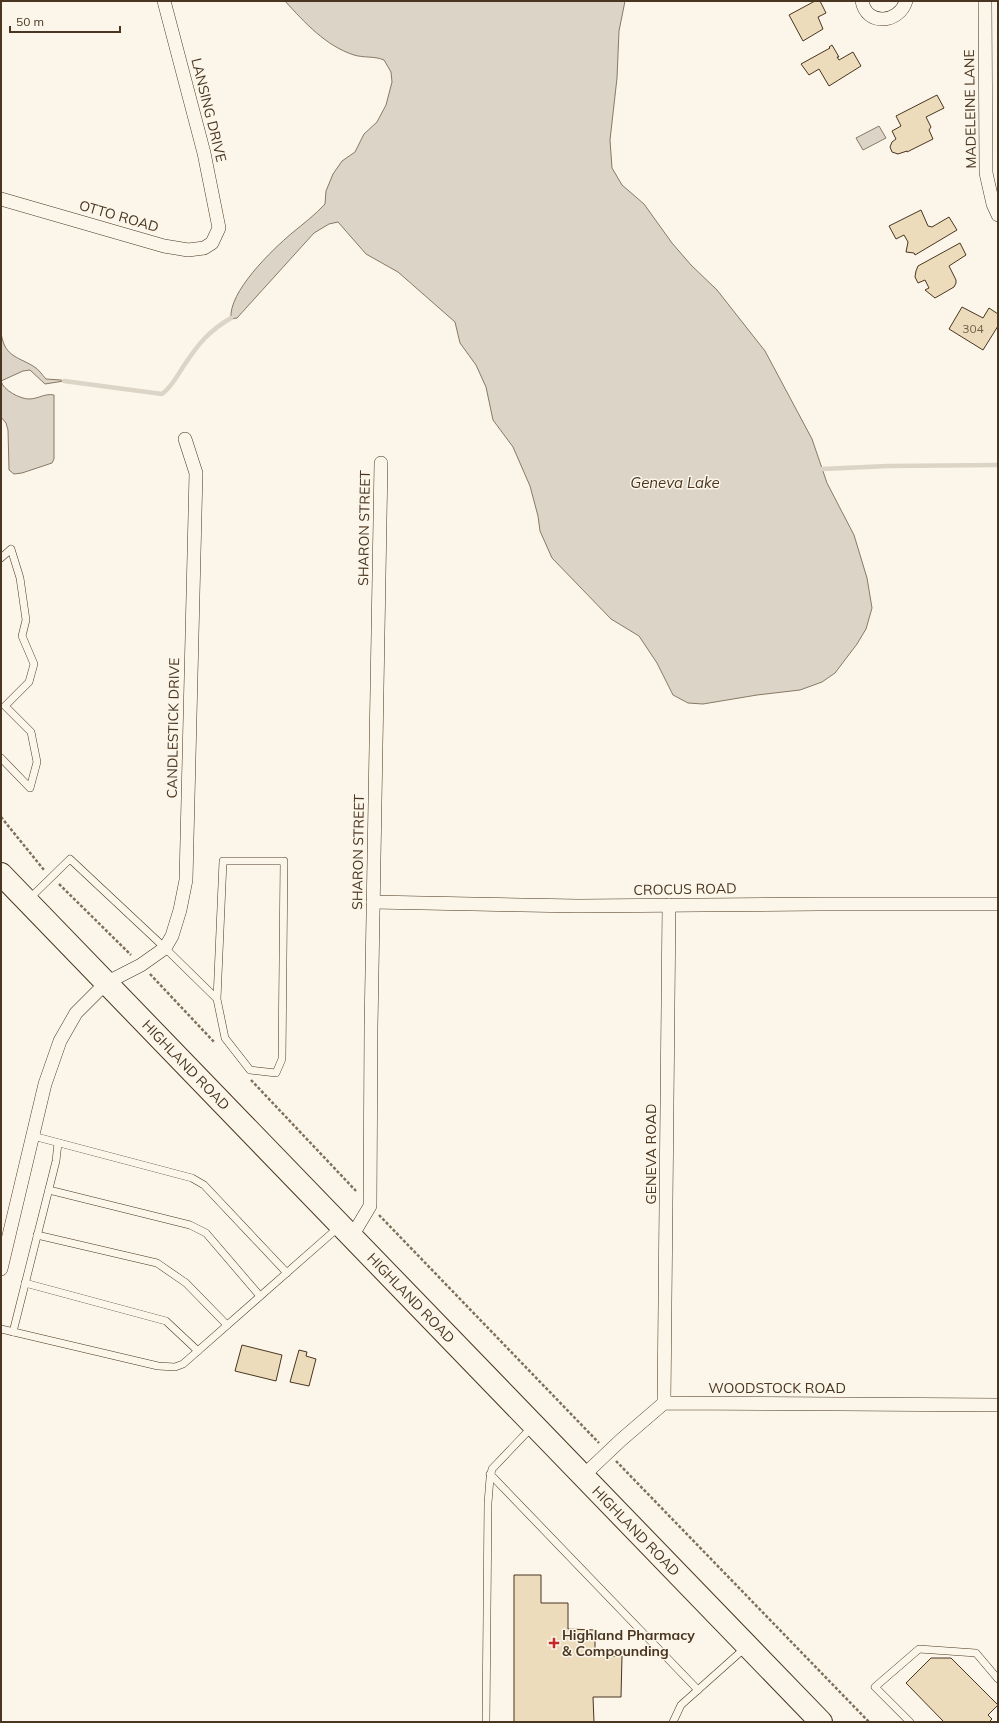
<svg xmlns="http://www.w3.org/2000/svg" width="999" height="1723" viewBox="0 0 999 1723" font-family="Mulish,sans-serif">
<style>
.water{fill:#dcd4c6;stroke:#887966}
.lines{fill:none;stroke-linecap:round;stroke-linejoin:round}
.stream{stroke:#dcd4c6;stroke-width:4.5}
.building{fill:#ecdcbc;stroke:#4a3520}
.lane-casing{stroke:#4a3520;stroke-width:8}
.street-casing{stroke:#4a3520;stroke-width:14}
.highway-casing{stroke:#4a3520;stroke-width:24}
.path{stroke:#7f6f5c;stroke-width:2.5;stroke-dasharray:3 2;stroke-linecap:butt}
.lane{stroke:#fbf6e9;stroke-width:7}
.street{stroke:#fbf6e9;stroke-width:13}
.highway{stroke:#fbf6e9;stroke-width:22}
.poi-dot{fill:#c62828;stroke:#fbf6e9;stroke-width:1.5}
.labels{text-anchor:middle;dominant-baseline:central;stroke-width:3;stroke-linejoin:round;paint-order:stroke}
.number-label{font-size:12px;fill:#725f47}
.street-label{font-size:14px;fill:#4a3520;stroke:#fbf6e9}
.poi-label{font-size:14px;font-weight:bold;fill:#4a3520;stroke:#fbf6e9;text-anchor:start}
.water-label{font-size:15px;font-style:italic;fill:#4a3520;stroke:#fbf6e9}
</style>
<rect width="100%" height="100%" fill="#fbf6e9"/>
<g class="water">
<path d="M285 1H625L619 31 617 78 610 140 612 168 622 185 644 204 672 243 691 265 717 290 765 351 812 439 827 483 854 535 867 578 872 608 866 629 857 644 835 673 822 682 800 690 757 695 703 704 688 703 673 695 657 663 639 636 611 619 552 558 540 531 538 516 530 486 513 447 493 420 486 387 476 365 460 343 455 322 398 272 366 254 338 222 329 224 314 233 237 318 231 319C228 292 272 250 292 233 303 224 315 215 325 204L326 191 333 174 342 161 355 152 364 134 377 122 386 105 392 82 391 72 384 60C375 56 364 58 354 55 326 46 305 23 285 1Z"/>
<polygon points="879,126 886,138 863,150 856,138"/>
<path d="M1 332C4 356 16 356 33 366 39 369 42 375 46 379L61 380 64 381 45 384 30 370 23 371 1 381Z"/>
<path d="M1 381C3 390 20 399 29 399 38 399 45 393 54 395V459L52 463 22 473 14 474 9 470 8 430 6 423 1 417Z"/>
</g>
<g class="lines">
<g class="stream">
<path d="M64 381 162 394C172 387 178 374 185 364 199 343 209 331 231 318"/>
<polyline points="822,469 888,466 998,465"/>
</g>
</g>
<g class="building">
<polygon points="815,1 820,1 826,13 818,17 823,29 803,41 789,15"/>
<polygon points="832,45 839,57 837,57 839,60 853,52 861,66 829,86 819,69 809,75 801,64 830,48 829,47"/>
<polygon points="937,95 944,108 926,117 931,127 929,130 933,139 907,152 907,151 898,154 892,152 890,147 892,142 896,139 892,131 901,126 896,116"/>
<polygon points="921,210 928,226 932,227 949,217 957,230 915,255 914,253 906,252 908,242 904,235 896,239 889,226"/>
<polygon points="960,243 966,255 949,266 956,280 956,283 954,287 935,298 925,290 929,288 925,280 918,283 915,277 916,271 918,266"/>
<polygon points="962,307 983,318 989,308 998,314 998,326 983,350 949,329"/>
<polygon points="242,1345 282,1355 276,1381 235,1371"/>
<polygon points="299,1350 307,1352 306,1356 316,1359 309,1386 290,1382"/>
<polygon points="514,1575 541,1575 541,1603 568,1603 568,1629 595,1630 595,1656 622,1656 621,1697 593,1697 594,1722 514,1722"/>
<polygon points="931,1658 951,1658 998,1705 988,1715 992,1719 989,1722 944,1722 906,1683"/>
</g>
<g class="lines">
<g class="lane-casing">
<g id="lane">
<polyline points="1,558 11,549 20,578 26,620 22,636 34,664 29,682 5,706 31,732 37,762 30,788 1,758"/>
<polyline points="29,899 70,859 165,948 217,999 225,1038 250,1070 276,1073 282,1059 284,861 223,861 217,999"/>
<polyline points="33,1136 192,1178 204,1185 287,1273"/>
<polyline points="49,1190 190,1225 206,1233 260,1296"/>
<polyline points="37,1235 157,1263 186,1283 227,1325"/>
<polyline points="25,1283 166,1321 198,1351"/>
<polyline points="1,1329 158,1366 175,1367 183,1364 340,1226"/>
<polyline points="13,1332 56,1161 58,1143"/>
<polyline points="490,1474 698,1690"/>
<polyline points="486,1722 488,1503 490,1478 492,1469 532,1427"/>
<polyline points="673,1722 681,1705 745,1648"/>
<polyline points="910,1722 875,1687 919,1649 976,1653 998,1679"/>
</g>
</g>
<g class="street-casing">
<g id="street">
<path d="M862 1C866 26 899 24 906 1"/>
<polyline points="985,1 986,173 993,204 998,215"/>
<polyline points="1,199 164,246 188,250 204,248 212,243 219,228 204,153 164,1"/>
<polyline points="373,902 578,906 819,904 998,904"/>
<polyline points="352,1236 370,1206 371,1028 381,463"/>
<polyline points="1,1269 45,1084 60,1041 76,1013 106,983 141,965 165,948 172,936 180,910 186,880 196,473 185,439"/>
<polyline points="664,1403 669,905"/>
<polyline points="583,1476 621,1440 664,1403 998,1405"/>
</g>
</g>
<g class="highway-casing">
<polyline id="highway" points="1,874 821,1722"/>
</g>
<g class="path">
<polyline points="1,817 44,870"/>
<polyline points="59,884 131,955"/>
<polyline points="150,974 215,1043"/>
<polyline points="251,1080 356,1191"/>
<polyline points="379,1215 599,1443"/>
<polyline points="616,1461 869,1722"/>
</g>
<use href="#lane" class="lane"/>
<use href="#street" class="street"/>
<use href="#highway" class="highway"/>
</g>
<path class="poi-dot" d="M552 1637h4v4h4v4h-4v4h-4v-4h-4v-4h4z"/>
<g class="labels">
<g class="number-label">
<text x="973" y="328">304</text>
</g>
<g class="street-label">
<text transform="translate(970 109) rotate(-91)">MADELEINE LANE</text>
<text transform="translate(209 110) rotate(76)">LANSING DRIVE</text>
<text transform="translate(119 216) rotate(16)">OTTO ROAD</text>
<text transform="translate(364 528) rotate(-89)">SHARON STREET</text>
<text transform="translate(173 728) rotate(-89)">CANDLESTICK DRIVE</text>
<text transform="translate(358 852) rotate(-89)">SHARON STREET</text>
<text transform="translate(685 889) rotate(-1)">CROCUS ROAD</text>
<text transform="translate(186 1065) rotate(46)">HIGHLAND ROAD</text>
<text transform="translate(651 1154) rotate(-90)">GENEVA ROAD</text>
<text transform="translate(411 1298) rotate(46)">HIGHLAND ROAD</text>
<text x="777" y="1388">WOODSTOCK ROAD</text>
<text transform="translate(636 1531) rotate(46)">HIGHLAND ROAD</text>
</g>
<g class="poi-label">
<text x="562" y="1635">Highland Pharmacy<tspan x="562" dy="16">&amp; Compounding</tspan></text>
</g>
<g class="water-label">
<text x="675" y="482">Geneva Lake</text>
</g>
</g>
<rect width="999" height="1723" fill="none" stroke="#4a3520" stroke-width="4"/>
<path d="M10 26v6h110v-6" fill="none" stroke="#4a3520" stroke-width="2"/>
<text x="16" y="26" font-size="12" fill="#4a3520" stroke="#fbf6e9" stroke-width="3" paint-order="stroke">50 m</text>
</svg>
